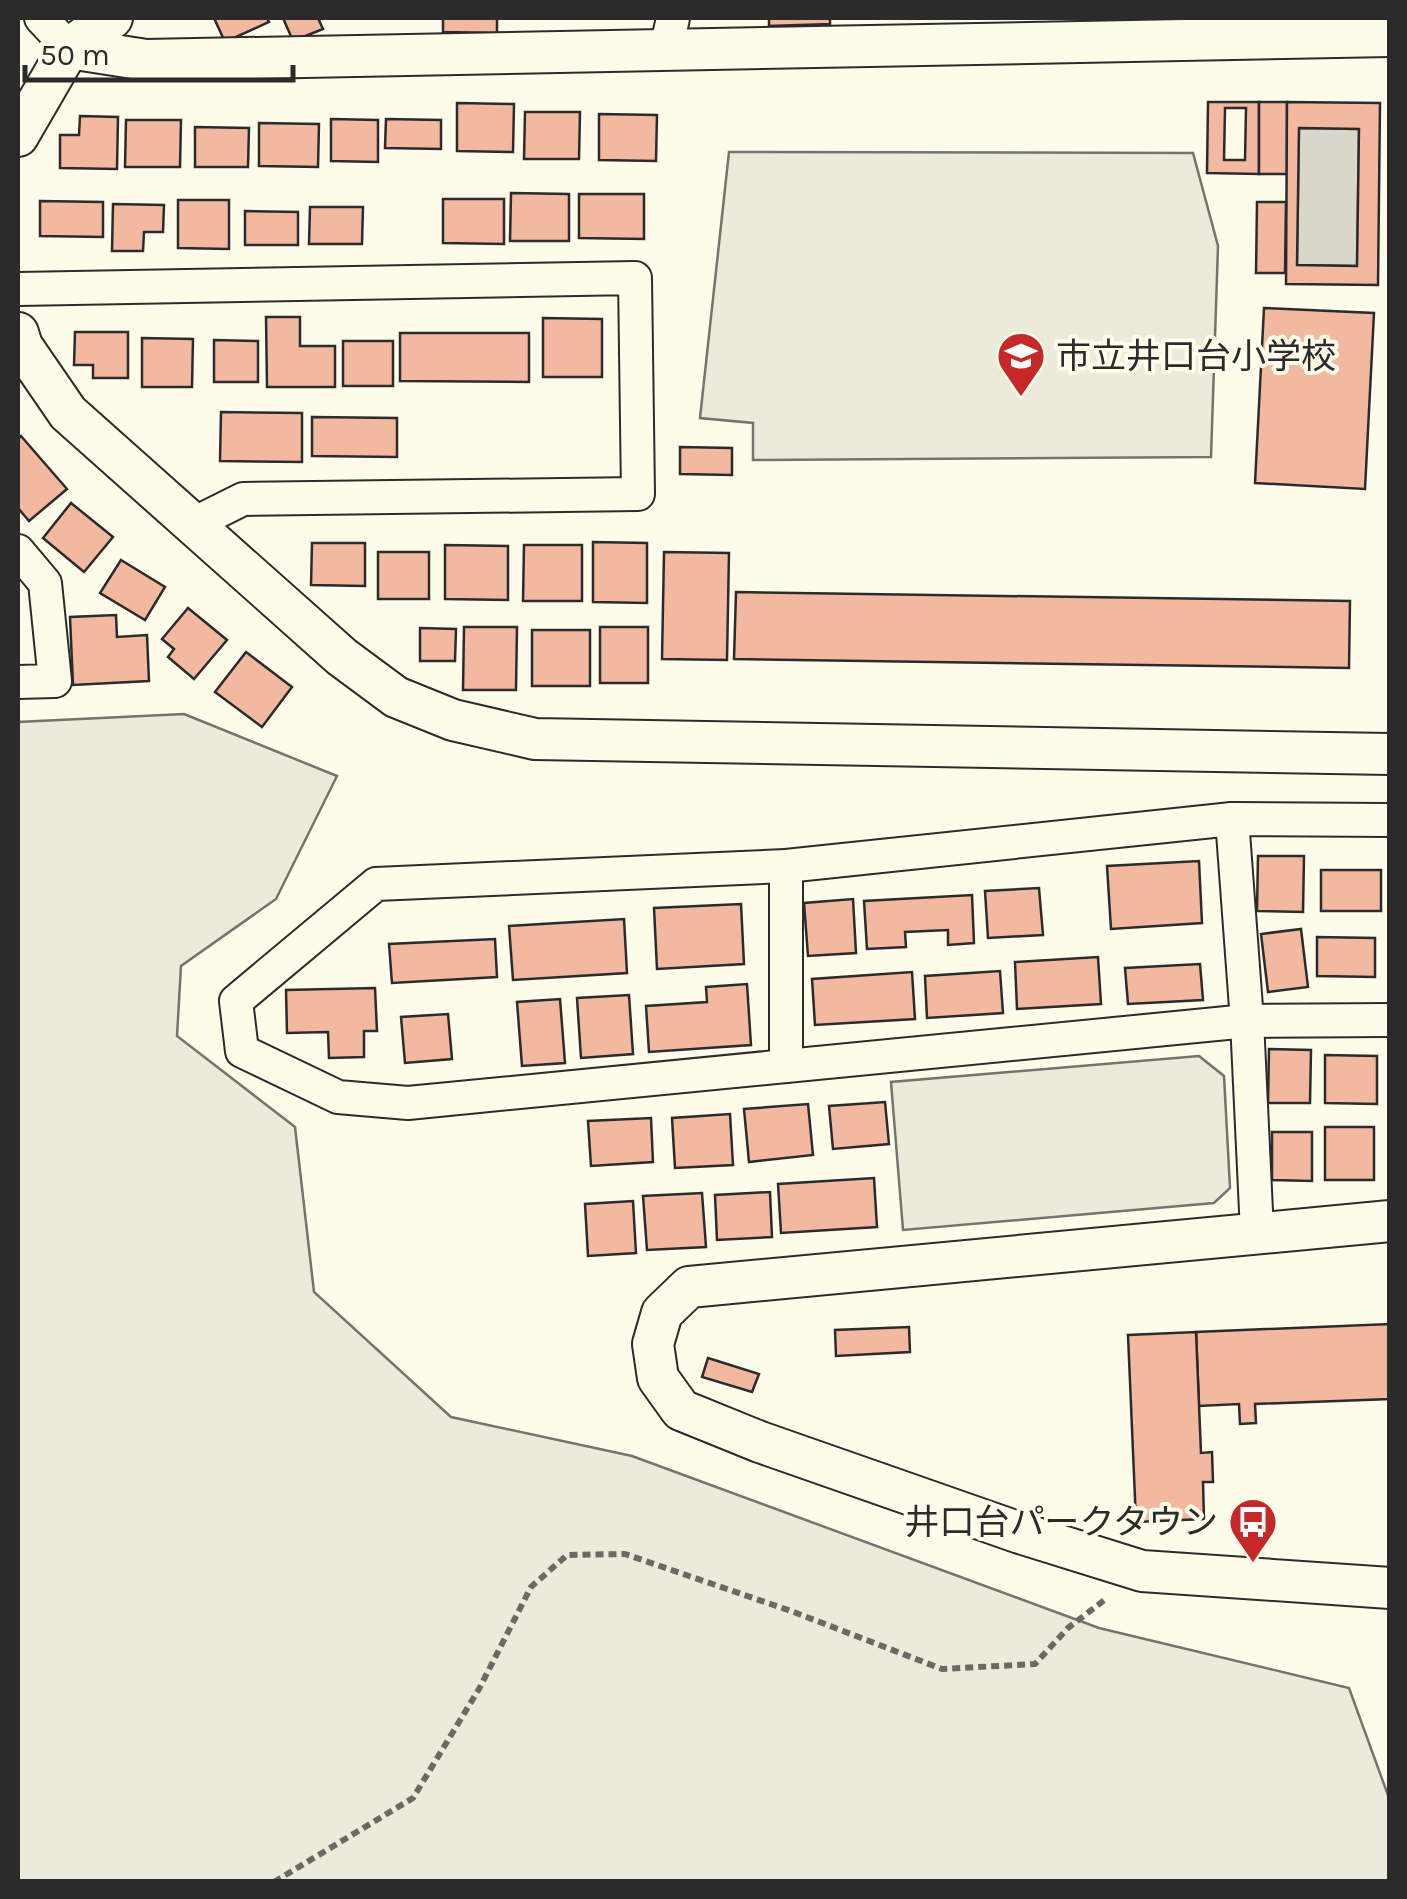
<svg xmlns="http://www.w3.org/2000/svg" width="1407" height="1899" viewBox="0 0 1407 1899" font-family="Karla,'Noto Sans JP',sans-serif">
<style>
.green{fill:#ecebdb;stroke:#74746e;stroke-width:2.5}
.water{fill:#d8d7c9;stroke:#74746e;stroke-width:2.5}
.building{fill:#f2b8a0;stroke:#2b2b2b;stroke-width:2.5;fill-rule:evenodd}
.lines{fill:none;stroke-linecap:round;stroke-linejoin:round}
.minor-casing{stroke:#2b2b2b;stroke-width:36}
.tertiary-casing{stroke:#2b2b2b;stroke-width:44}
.path{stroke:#6a6964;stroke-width:6;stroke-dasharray:8 5;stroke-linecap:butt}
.minor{stroke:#fdfbea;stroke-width:32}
.tertiary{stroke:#fdfbea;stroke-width:40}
.labels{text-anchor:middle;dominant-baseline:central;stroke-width:8;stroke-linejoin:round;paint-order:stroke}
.poi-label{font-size:35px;fill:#2b2b2b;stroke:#fdfbea;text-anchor:start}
</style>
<rect width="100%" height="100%" fill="#fdfbea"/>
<g class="green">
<polygon points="729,152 1193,153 1218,246 1211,457 753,460 753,423 700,418"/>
<polygon points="184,714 337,776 276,899 181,966 177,1036 295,1127 314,1292 451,1417 632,1456 1099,1628 1349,1688 1389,1798 1389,1881 18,1881 18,722"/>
<polygon points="1199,1056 1224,1076 1230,1188 1214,1203 903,1230 891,1082"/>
</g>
<polygon class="water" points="1299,128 1359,129 1357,266 1297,265"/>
<g class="building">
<polygon points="214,18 267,18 269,22 225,42"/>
<polygon points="283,18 318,18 323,29 293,41"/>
<polygon points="443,18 497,18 497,33 443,32"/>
<polygon points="769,18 830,18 830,24 769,26"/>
<path d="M1208 102H1259V174L1207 173ZM1225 108H1246L1245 160H1224Z"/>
<rect x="1259" y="102" width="28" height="72"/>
<path d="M1287 102 1380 103 1378 285 1286 284ZM1299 128 1359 129 1357 266 1297 265Z"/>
<polygon points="457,103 514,104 513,152 457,151"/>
<polygon points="525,112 580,112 579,159 524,159"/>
<polygon points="599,114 657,115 656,161 599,160"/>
<polygon points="80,116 118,117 117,169 60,168 60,135 79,135"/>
<polygon points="331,119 378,120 378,162 331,161"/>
<polygon points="386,119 441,120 441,149 385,148"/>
<polygon points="126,120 181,120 180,167 125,167"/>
<polygon points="259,123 319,124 318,167 259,166"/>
<polygon points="195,127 249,128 248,167 195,167"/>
<polygon points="511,193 569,194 569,241 510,241"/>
<polygon points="579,194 644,194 644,239 579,238"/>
<polygon points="443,199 504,199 504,244 443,243"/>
<polygon points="178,200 229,200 229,249 178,248"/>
<polygon points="40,201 103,202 103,237 40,236"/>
<polygon points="1257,202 1286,202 1285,273 1256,273"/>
<polygon points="113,204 164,205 163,232 144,232 143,251 112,251"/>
<polygon points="310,207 363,207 362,244 309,244"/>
<polygon points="245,211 298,212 298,245 245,245"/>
<polygon points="1264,308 1374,313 1365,489 1255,483"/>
<polygon points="266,317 300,317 300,346 335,346 335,387 267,387"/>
<polygon points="543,318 602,319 602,377 543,377"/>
<polygon points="75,332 128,332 128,378 93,378 93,365 74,365"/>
<polygon points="400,333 529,333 529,382 400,381"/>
<polygon points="142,338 193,339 192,387 142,387"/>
<polygon points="214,340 258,341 258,382 214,382"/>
<rect x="343" y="341" width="50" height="45"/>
<polygon points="221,412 302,413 302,462 220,461"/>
<polygon points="312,417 397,418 397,457 312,456"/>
<polygon points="21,436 67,489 29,521 18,508 18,439"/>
<polygon points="680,447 732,448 732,475 680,474"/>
<polygon points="71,503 113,537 84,572 43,538"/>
<polygon points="593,542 647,543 647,603 593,602"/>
<polygon points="312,543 365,543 365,586 311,585"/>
<polygon points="445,545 508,546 508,600 445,599"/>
<polygon points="524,545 582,545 582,601 523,601"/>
<rect x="378" y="552" width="51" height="47"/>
<polygon points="664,552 729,553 727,660 662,659"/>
<polygon points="121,560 165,587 145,620 100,593"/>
<polygon points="736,592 1350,601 1349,668 734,659"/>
<polygon points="188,608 227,640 194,679 168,657 174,649 162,639"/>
<polygon points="116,615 117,637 147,635 149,681 73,685 70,617"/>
<polygon points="464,627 517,627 516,690 463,690"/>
<rect x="600" y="627" width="48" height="56"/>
<polygon points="420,628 456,629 455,661 420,661"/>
<rect x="532" y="630" width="58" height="56"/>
<polygon points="246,652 292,687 262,727 215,692"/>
<polygon points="1258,856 1304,856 1303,912 1257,911"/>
<polygon points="1199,861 1202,923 1111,929 1107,866"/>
<rect x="1321" y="870" width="60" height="41"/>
<polygon points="1039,888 1043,935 988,938 985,891"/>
<polygon points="972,895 974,943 948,945 948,930 905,932 906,947 867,949 864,901"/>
<polygon points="853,899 856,953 808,956 804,903"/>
<polygon points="741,904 744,964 657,969 654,908"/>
<polygon points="624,919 627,973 513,980 509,926"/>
<polygon points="1301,929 1308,987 1268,992 1261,934"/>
<polygon points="1317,937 1375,938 1375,977 1317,976"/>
<polygon points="495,939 497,977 392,983 389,944"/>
<polygon points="1098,957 1101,1004 1017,1009 1015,962"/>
<polygon points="1200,964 1203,1000 1128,1004 1125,968"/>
<polygon points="1000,971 1003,1013 927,1018 925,976"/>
<polygon points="912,972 915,1019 815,1025 812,979"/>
<polygon points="747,984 751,1045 649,1052 646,1006 707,1002 706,987"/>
<polygon points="375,988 377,1031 364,1031 364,1057 329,1058 328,1032 287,1033 286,990"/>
<polygon points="629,995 633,1054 581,1058 577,998"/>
<polygon points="560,999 565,1063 522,1066 517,1002"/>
<polygon points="448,1014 452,1059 405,1063 401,1017"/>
<polygon points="1269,1049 1311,1050 1310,1103 1268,1103"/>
<polygon points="1325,1055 1377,1056 1377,1104 1325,1103"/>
<polygon points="885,1102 889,1144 833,1149 829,1106"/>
<polygon points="808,1104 813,1155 749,1162 744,1109"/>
<polygon points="730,1114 733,1165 675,1168 672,1118"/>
<polygon points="651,1118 653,1162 591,1166 588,1121"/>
<rect x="1325" y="1127" width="49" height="53"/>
<polygon points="1272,1132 1312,1132 1312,1181 1272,1180"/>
<polygon points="874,1178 877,1227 781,1233 778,1184"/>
<polygon points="770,1192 772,1237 717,1240 715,1195"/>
<polygon points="702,1193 706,1247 647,1250 643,1196"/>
<polygon points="633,1201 636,1253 588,1256 585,1204"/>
<polygon points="1390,1324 1390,1399 1255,1404 1256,1423 1240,1424 1239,1404 1199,1406 1196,1332"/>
<polygon points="909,1327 910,1352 836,1356 835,1330"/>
<polygon points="1196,1332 1201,1453 1212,1452 1213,1482 1203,1482 1204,1519 1136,1522 1128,1335"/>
<polygon points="708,1358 759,1374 752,1392 702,1377"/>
</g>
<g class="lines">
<g class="minor-casing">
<g id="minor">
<polyline points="41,18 69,48"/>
<polyline points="666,50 673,18"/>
<polyline points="18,289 635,278 638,494 243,499 191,525"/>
<polyline points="18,551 45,583 55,681 18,682"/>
<polyline points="1232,819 1247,1021 1257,1232"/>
<polyline points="1390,820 1232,819 786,866 376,884 236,1001 242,1051 338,1097 408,1103 1247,1021 1390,1020"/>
<polyline points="786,866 786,1066"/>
</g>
</g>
<g class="tertiary-casing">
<g id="tertiary">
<polyline points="69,48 146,60 1390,36"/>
<polyline points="18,136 69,48 112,18"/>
<polyline points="18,333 22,346 68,413 342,657 396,697 453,720 535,739 1390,754"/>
<polyline points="1390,1221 689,1287 662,1313 653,1344 658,1378 681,1410 760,1442 1020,1533 1142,1571 1390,1588"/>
</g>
</g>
<polyline class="path" points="274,1882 413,1798 479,1689 531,1587 567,1555 625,1554 791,1611 942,1669 1035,1664 1068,1628 1107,1598"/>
<use href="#minor" class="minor"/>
<use href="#tertiary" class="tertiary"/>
</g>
<defs>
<g id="school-pin" transform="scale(2.5)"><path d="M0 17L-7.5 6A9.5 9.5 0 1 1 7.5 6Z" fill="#c62828" stroke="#fdfbea"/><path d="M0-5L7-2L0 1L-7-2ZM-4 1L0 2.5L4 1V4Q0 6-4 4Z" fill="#fff"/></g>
<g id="bus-pin" transform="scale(2.5)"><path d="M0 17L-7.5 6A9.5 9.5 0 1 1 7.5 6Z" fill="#c62828" stroke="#fdfbea"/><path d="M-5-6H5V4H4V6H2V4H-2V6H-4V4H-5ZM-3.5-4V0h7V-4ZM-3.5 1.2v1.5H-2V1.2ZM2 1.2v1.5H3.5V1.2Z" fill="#fff"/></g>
</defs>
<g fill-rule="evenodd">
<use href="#school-pin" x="1021" y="356"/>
<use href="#bus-pin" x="1253" y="1522"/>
</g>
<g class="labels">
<g class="poi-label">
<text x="1056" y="356">市立井口台小学校</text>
<text x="1218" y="1522" text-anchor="end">井口台パークタウン</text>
</g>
</g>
<rect width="1407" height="1899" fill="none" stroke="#2b2b2b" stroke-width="40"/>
<path d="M25 65v15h268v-15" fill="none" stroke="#2b2b2b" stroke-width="5"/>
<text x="40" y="65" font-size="30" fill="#2b2b2b" stroke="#fdfbea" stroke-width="8" paint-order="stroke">50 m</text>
</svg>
